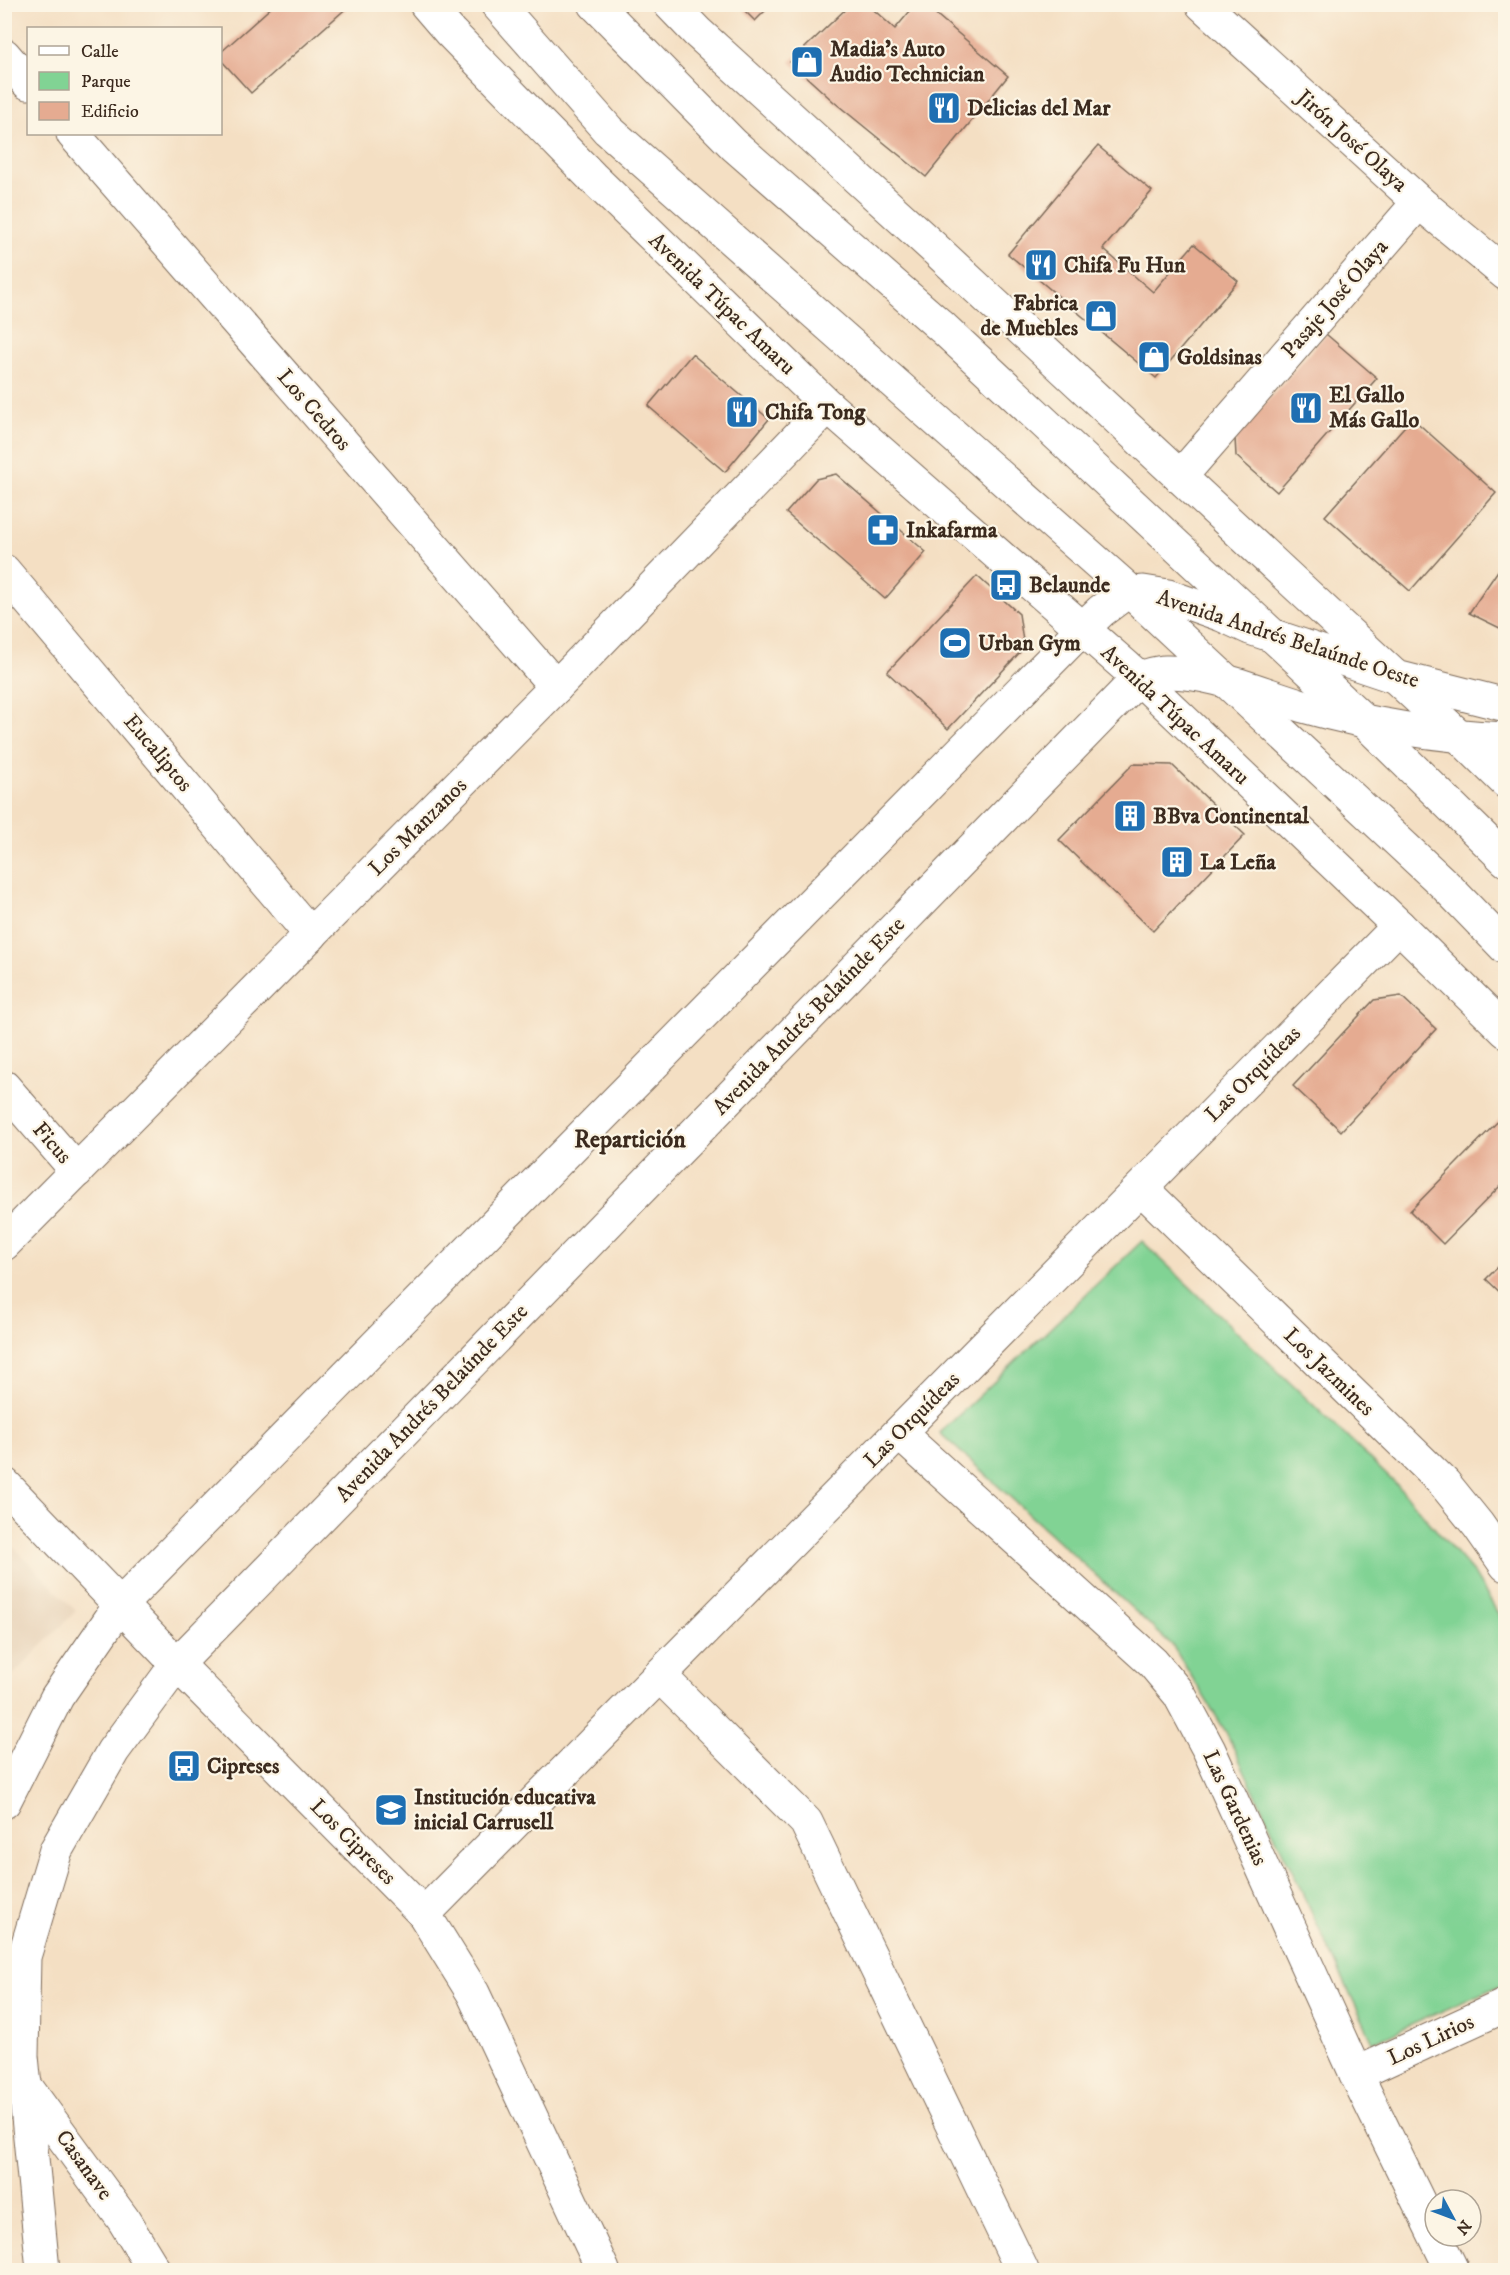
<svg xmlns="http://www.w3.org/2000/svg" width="1510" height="2275" viewBox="0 0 1510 2275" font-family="'IM FELL DW Pica',serif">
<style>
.built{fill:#e6d0b5}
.green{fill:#81d394;stroke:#5e7e59;stroke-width:1.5}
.building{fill:#e5ab91}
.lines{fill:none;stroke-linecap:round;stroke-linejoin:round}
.minor-casing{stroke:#7c6958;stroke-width:35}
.major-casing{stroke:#7c6958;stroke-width:35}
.highway-casing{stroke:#7c6958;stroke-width:35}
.minor{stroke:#fff;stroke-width:33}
.major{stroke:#fff;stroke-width:33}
.highway{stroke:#fff;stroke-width:33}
.labels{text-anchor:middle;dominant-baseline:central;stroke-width:4.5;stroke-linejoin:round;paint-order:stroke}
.poi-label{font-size:22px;font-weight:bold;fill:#3b2a1e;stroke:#fcf5e5;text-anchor:start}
.street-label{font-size:22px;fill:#3b2a1e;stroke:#fcf5e5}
.neighbourhood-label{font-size:24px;font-weight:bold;fill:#3b2a1e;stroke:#fcf5e5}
</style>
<rect width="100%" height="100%" fill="#fcf5e5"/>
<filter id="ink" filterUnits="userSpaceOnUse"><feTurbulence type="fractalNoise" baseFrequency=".0167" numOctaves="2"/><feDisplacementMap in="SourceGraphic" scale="12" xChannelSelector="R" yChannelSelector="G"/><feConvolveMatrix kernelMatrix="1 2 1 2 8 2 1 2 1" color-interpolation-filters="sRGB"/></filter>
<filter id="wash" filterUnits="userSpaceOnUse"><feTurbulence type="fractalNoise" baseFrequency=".008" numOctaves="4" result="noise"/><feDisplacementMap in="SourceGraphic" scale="24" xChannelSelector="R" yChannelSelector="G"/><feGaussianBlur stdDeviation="1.35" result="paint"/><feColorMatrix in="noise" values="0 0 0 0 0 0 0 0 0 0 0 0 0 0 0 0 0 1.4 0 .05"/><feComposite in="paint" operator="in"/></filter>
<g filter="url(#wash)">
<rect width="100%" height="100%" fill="#f4dfc3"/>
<polygon class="built" points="5,1538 76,1611 5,1683"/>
<polygon class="green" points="1142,1241 1398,1486 1475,1575 1505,1625 1505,1983 1373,2042 1226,1732 1172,1645 940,1433"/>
<g id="blocks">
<g class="building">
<polygon points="275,4 351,4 251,93 220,59 220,53"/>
<polygon points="738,4 772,4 755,21"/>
<polygon points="851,4 867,4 895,29 916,4 924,4 1008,76 926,177 834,102 790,62"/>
<polygon points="1098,146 1152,191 1103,249 1153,292 1194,244 1238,281 1156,378 1008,254"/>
<polygon points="1326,334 1377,378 1277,492 1236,456 1235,438"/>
<polygon points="692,354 769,419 725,472 648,406"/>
<polygon points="1412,418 1496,493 1410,591 1325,516"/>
<polygon points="836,474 926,552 885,599 786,513 816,479"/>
<polygon points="1506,559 1506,631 1469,613"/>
<polygon points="977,576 1019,614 1024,648 948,729 887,672"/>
<polygon points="1133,764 1172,765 1245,835 1153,931 1059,840"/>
<polygon points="1401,996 1436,1029 1341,1131 1293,1086 1374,1000"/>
<polygon points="1506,1113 1506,1180 1443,1244 1410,1211"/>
<polygon points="1506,1259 1506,1298 1486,1279"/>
</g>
</g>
</g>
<g filter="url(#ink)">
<use href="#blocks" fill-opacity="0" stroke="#7c6958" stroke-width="1.5"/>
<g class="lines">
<g class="minor-casing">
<g id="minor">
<polyline points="1202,4 1419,202 1506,274"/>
<polyline points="4,55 28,83"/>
<polyline points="73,134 556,687"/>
<polyline points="1180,477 1419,202"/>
<polyline points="4,571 311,935"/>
<polyline points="4,1087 77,1171"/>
<polyline points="1141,1188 1444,1483 1478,1525 1506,1565"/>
<polyline points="4,1244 556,687 828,406"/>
<polyline points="899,1433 1153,1663 1179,1694 1209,1750 1356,2074 1452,2270"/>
<polyline points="4,1484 177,1664 424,1914 473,1993 603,2270"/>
<polyline points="660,1676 806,1822 1022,2270"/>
<polyline points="4,1802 57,1697 121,1604 1081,630 1101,611 1121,596 1143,592 1168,596 1222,615 1250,628 1396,677 1506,705"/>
<polyline points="424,1914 1399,926"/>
<polyline points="1356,2074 1506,2005"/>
<polyline points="27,2088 123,2219 154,2270"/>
<path d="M43 2270 22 2056 24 1957 56 1850 113 1751 177 1664 1139 678C1147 676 1157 672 1165 672 1212 671 1259 693 1303 706 1367 724 1439 736 1506 739"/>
</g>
</g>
<g class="major-casing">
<g id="major">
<polyline points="426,4 450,32 592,177 828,406 1139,678 1399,926 1506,1031"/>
<polyline points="670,4 697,32 934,248 1460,737 1506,782"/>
</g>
</g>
<g class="highway-casing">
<g id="highway">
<polyline points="497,4 608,130 1133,594 1445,885 1506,948"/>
<polyline points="595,4 734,145 943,328 1363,720 1506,860"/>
</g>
</g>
<use href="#minor" class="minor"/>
<use href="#major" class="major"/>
<use href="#highway" class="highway"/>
</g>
</g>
<defs>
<g id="shop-square" transform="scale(1.725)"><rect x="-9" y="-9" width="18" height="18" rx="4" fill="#1f6fb2" stroke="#fcf5e5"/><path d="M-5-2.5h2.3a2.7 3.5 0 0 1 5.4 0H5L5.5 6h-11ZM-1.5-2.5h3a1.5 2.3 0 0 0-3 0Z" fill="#fff"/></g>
<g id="restaurant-square" transform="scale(1.725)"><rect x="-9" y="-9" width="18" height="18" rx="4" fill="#1f6fb2" stroke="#fcf5e5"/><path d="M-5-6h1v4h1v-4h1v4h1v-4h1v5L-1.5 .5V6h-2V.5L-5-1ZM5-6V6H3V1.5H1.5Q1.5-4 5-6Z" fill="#fff"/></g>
<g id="pharmacy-square" transform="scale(1.725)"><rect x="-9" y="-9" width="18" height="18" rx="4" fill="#1f6fb2" stroke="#fcf5e5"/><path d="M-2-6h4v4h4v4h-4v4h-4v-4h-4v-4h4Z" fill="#fff"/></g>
<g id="bus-square" transform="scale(1.725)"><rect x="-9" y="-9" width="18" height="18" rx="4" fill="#1f6fb2" stroke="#fcf5e5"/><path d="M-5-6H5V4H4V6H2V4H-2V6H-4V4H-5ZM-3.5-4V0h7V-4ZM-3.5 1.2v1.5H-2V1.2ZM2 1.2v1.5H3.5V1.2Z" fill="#fff"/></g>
<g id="stadium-square" transform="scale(1.725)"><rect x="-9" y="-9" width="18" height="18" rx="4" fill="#1f6fb2" stroke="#fcf5e5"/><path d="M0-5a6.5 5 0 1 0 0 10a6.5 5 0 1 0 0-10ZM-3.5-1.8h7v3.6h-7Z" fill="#fff"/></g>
<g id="building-square" transform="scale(1.725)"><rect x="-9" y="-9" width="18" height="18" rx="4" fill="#1f6fb2" stroke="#fcf5e5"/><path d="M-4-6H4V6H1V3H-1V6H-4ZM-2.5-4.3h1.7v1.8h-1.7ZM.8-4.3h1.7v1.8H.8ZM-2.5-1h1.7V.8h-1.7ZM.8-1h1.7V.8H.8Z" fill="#fff"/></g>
<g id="school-square" transform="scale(1.725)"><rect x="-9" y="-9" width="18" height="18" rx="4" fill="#1f6fb2" stroke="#fcf5e5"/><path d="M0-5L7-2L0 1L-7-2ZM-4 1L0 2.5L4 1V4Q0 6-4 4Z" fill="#fff"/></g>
</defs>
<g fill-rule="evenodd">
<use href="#shop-square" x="807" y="62"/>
<use href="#restaurant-square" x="944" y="108"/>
<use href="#restaurant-square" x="1041" y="265"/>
<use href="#shop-square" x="1101" y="316"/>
<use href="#shop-square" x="1154" y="357"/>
<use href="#restaurant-square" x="1306" y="408"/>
<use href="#restaurant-square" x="742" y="412"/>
<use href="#pharmacy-square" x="883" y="530"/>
<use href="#bus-square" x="1006" y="585"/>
<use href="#stadium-square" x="955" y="643"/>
<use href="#building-square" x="1130" y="816"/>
<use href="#building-square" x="1177" y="862"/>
<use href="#bus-square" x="184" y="1766"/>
<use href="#school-square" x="391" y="1810"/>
</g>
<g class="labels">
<g class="poi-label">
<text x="830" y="49">Madia's Auto<tspan x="830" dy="25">Audio Technician</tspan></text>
<text x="967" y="108">Delicias del Mar</text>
<text x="1064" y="265">Chifa Fu Hun</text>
<text x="1078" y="303" text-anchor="end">Fabrica<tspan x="1078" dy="25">de Muebles</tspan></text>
<text x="1177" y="357">Goldsinas</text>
<text x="1329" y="395">El Gallo<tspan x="1329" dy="25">Más Gallo</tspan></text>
<text x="765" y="412">Chifa Tong</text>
<text x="906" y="530">Inkafarma</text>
<text x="1029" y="585">Belaunde</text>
<text x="978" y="643">Urban Gym</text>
<text x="1153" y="816">BBva Continental</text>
<text x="1200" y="862">La Leña</text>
<text x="207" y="1766">Cipreses</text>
<text x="414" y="1797">Institución educativa<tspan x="414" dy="25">inicial Carrusell</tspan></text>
</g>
<g class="street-label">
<text transform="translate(1352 141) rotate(42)">Jirón José Olaya</text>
<text transform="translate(1335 299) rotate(-49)">Pasaje José Olaya</text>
<text transform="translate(722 304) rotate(44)">Avenida Túpac Amaru</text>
<text transform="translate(314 410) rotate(49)">Los Cedros</text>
<text transform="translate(1288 639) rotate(18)">Avenida Andrés Belaúnde Oeste</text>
<text transform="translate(1175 715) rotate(43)">Avenida Túpac Amaru</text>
<text transform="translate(158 753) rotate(50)">Eucaliptos</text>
<text transform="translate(418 827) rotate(-45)">Los Manzanos</text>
<text transform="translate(809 1016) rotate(-46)">Avenida Andrés Belaúnde Este</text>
<text transform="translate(1253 1074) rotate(-45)">Las Orquídeas</text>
<text transform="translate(52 1143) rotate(49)">Ficus</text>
<text transform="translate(1329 1372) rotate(44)">Los Jazmines</text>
<text transform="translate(432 1403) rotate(-46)">Avenida Andrés Belaúnde Este</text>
<text transform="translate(912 1420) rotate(-45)">Las Orquídeas</text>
<text transform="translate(1235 1808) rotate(65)">Las Gardenias</text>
<text transform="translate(353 1842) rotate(45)">Los Cipreses</text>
<text transform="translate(1431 2040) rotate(-25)">Los Lirios</text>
<text transform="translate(84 2165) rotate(54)">Casanave</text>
</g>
<g class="neighbourhood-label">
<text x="630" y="1140">Repartición</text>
</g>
</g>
<rect width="1510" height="2275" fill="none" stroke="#fcf5e5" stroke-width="24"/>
<rect x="27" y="27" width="195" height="108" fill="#fcf5e5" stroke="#afa495" stroke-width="1.5"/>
<rect x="39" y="46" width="30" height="9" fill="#ffffff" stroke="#afa495" stroke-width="1.5"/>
<text x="81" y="57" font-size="18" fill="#3b2a1e">Calle</text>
<rect x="39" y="72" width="30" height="18" fill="#81d394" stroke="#afa495" stroke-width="1.5"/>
<text x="81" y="87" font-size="18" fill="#3b2a1e">Parque</text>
<rect x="39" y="102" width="30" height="18" fill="#e5ab91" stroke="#afa495" stroke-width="1.5"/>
<text x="81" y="117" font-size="18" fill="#3b2a1e">Edificio</text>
<g transform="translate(1453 2218) rotate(131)"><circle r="28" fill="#fcf5e5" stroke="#afa495" stroke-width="1.5"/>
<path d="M0-4.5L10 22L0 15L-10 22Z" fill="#1f6fb2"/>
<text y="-9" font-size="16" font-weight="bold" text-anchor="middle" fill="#3b2a1e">N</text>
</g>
</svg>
